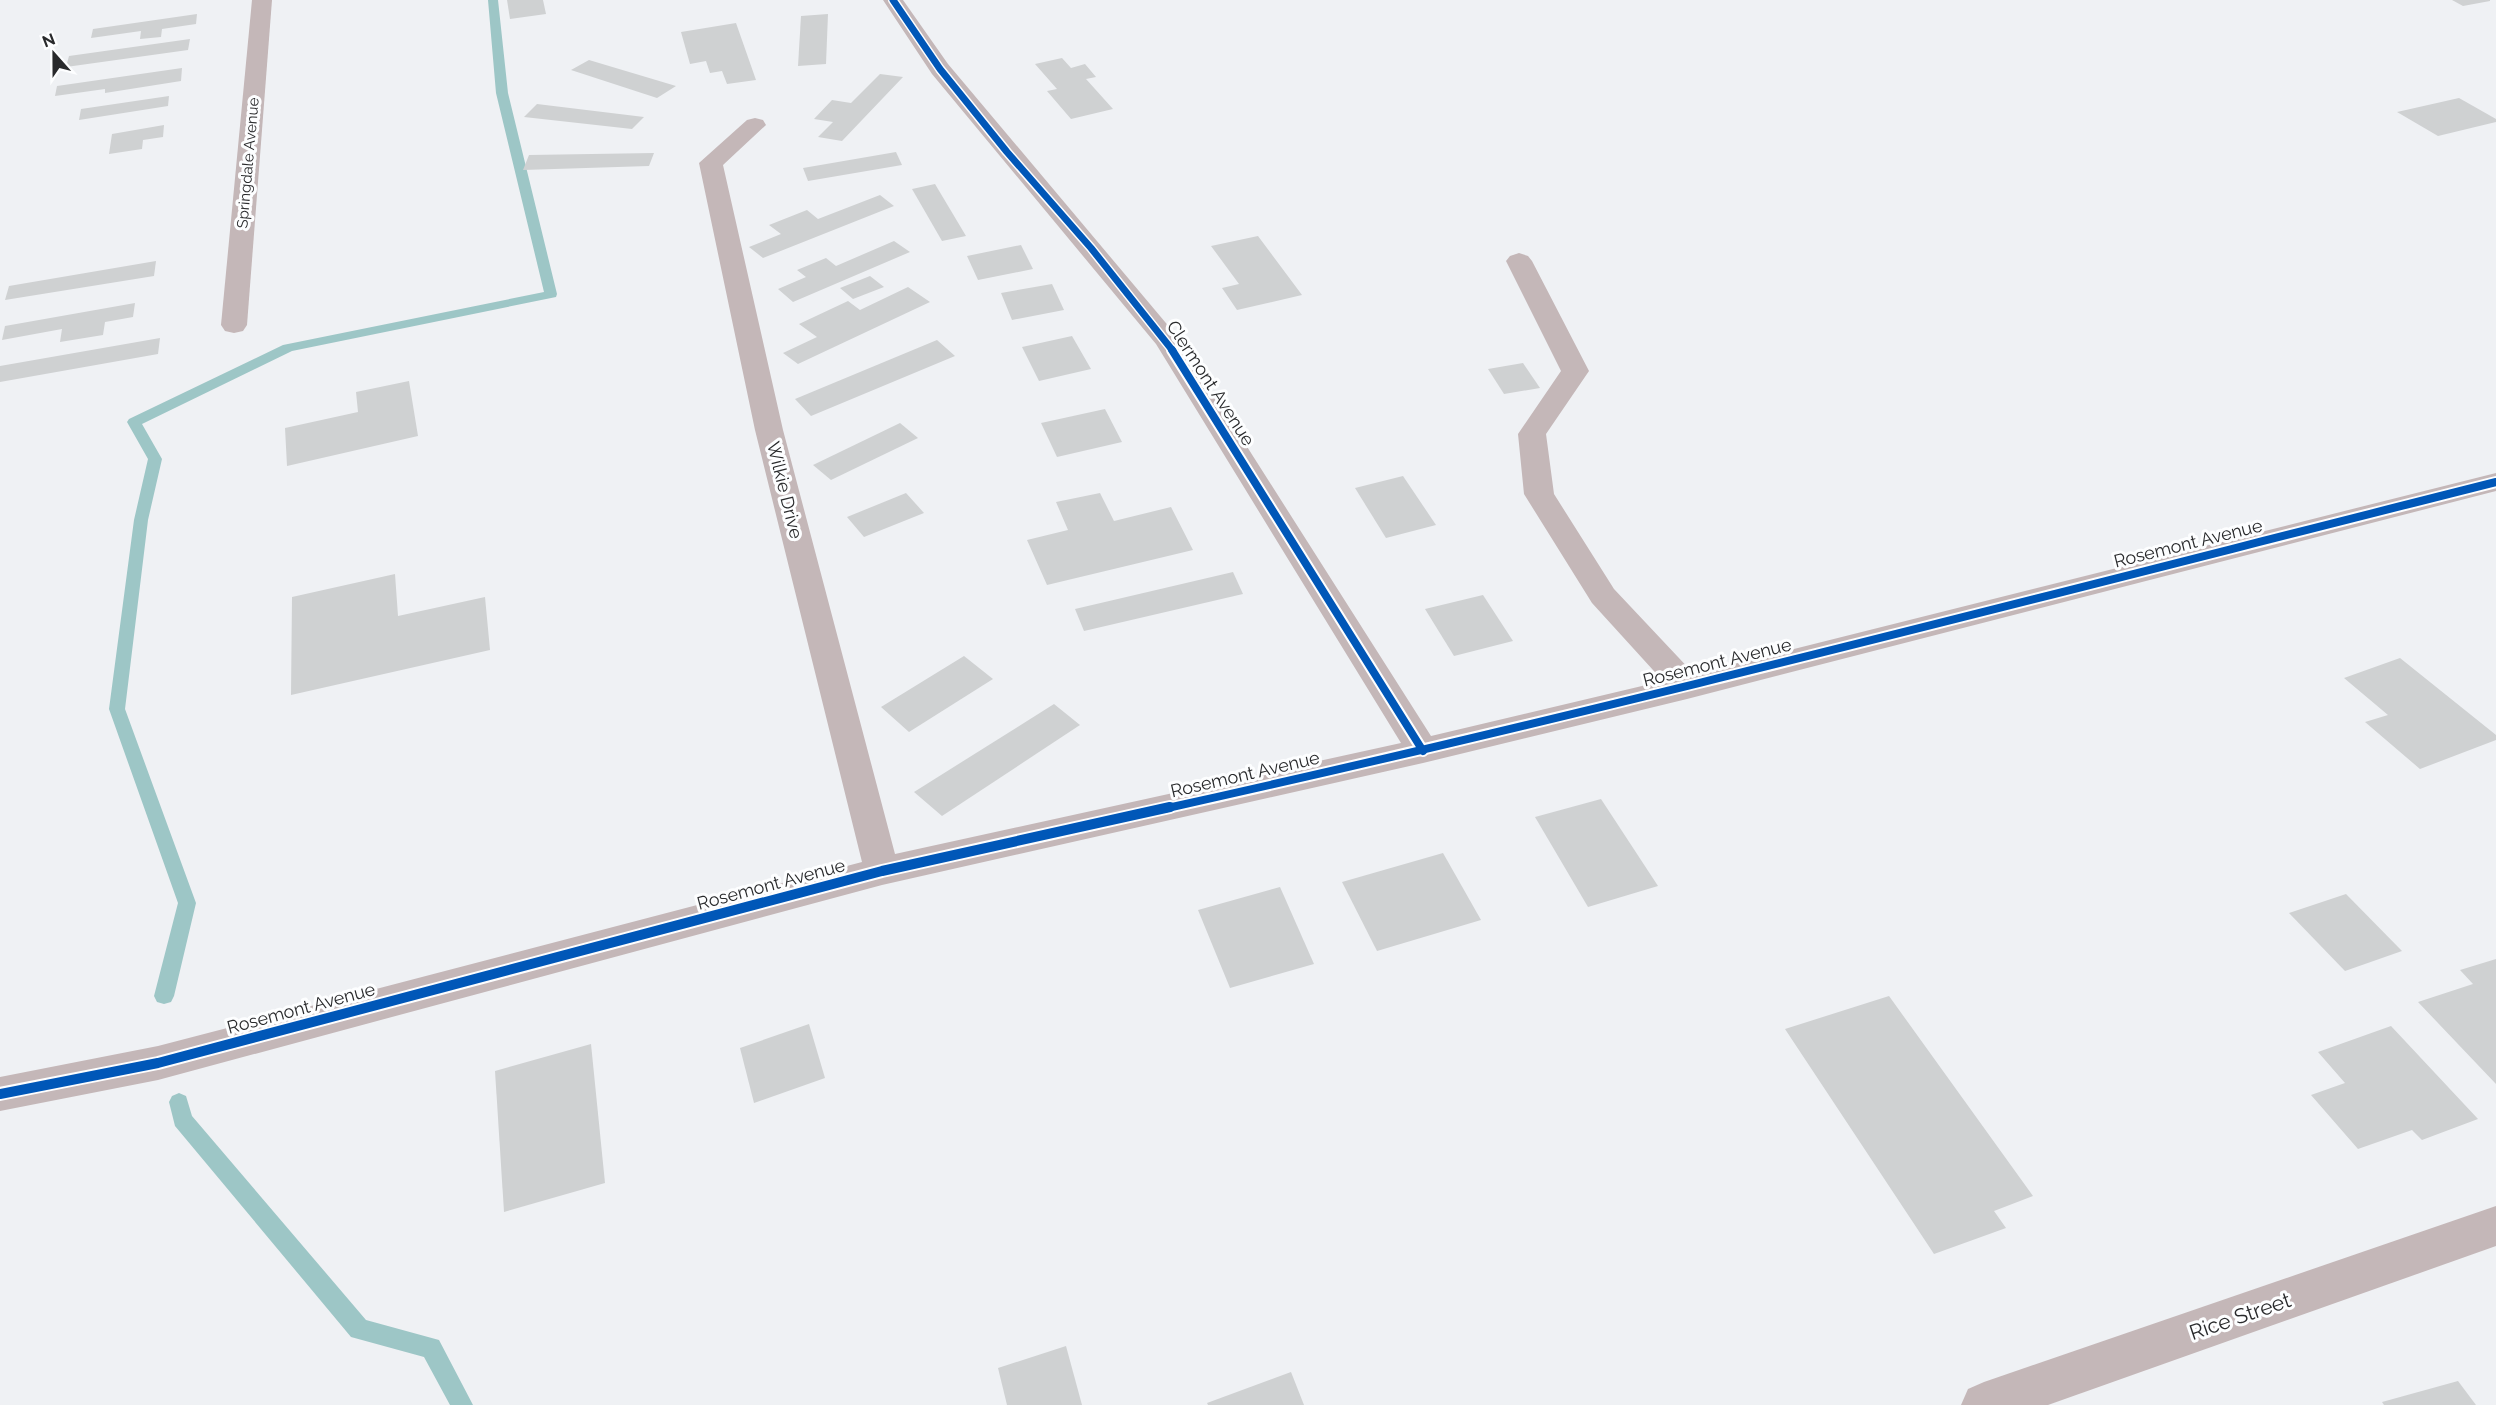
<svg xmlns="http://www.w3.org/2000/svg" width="2496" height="1405" viewBox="0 0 2496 1405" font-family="Raleway,sans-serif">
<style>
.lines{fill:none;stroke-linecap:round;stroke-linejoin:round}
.stream{fill:#9dc6c6;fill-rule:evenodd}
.building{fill:#cfd1d2}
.minor{fill:#c4b7b8;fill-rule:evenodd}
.cycleway-far2-casing{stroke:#fdfeff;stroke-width:10}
.cycleway-far1-casing{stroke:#fdfeff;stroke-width:12}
.cycleway-casing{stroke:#fdfeff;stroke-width:14}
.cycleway-far2{stroke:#0057b8;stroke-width:7}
.cycleway-far1{stroke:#0057b8;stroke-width:8}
.cycleway{stroke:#0057b8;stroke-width:10}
.labels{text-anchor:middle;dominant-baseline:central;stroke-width:6;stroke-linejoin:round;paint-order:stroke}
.far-street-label{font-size:15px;fill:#292a2c;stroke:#fdfeff}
.street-label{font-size:18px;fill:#292a2c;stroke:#fdfeff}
.near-street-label{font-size:21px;fill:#292a2c;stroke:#fdfeff}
</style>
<rect width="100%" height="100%" fill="#eff1f4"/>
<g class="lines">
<g class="stream">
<polygon points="488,0 498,0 508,93 557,294 556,297 292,351 142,424 162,459 148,520 125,709 196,903 174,996 171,1002 164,1004 157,1002 154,996 178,903 109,709 134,520 148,459 127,422 129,419 283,345 544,292 496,93"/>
<polygon points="179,1093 186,1096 192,1116 366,1320 439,1340 473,1405 450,1405 424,1357 351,1337 175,1126 169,1102 172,1096"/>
</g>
</g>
<g class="building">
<polygon points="507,0 543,0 546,14 510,19"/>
<polygon points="2452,0 2490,0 2490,1 2463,6"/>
<polygon points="197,14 196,24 162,29 161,37 140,39 141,31 91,38 93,29"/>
<polygon points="828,14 826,64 798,66 801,16"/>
<polygon points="736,23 756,80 727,84 722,71 710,73 706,61 690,64 681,32"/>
<polygon points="190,39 188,50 66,67 69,56"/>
<polygon points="1062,58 1071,68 1085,64 1096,77 1086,79 1113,109 1071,119 1047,91 1057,89 1035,64"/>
<polygon points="589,60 676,86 657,98 571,70"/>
<polygon points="182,68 181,81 105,93 105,89 55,96 57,86"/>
<polygon points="880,74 903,77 842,141 818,137 833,122 814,119 832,100 851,103"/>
<polygon points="169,96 168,106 79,120 81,109"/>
<polygon points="2459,98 2496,119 2496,122 2438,136 2397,112"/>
<polygon points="537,104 644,117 632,129 524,117"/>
<polygon points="164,125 163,137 143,140 142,149 109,154 112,134"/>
<polygon points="896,152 902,165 808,181 803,168"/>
<polygon points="654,153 649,166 523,170 529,155"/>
<polygon points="935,184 966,236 942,241 912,189"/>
<polygon points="880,195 894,206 763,258 749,247 781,234 769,225 807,210 818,219"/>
<polygon points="1258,236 1302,295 1237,310 1222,288 1239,284 1211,246"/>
<polygon points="894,241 910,252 793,302 778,289 806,277 797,270 826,258 836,266"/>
<polygon points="1021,245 1033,269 978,280 967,256"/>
<polygon points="156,261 154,276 5,300 9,286"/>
<polygon points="870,276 884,287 853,299 840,288"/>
<polygon points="1052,284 1064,310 1012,320 1001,293"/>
<polygon points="908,287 930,302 798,364 783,353 817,337 799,324 848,301 860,310"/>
<polygon points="135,303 133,317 105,322 103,335 60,342 62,329 2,340 5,326"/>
<polygon points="1072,336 1091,369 1039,381 1022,347"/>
<polygon points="160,338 158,354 0,382 0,366"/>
<polygon points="937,340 955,356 811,416 795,399"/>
<polygon points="1523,363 1540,388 1504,394 1488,369"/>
<polygon points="409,381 418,436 287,466 285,428 358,412 356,392"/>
<polygon points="1105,409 1122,442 1057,457 1041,423"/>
<polygon points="900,423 918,438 831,480 813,465"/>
<polygon points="1403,476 1436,525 1386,538 1355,488"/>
<polygon points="906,493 924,513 864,537 847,517"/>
<polygon points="1100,493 1114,521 1171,507 1193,550 1047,585 1027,540 1068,530 1056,502"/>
<polygon points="1233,572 1243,594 1084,631 1075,609"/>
<polygon points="395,574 398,616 485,597 490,650 291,695 292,597"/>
<polygon points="1483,595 1513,641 1454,656 1425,609"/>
<polygon points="964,656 993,679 909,732 881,707"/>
<polygon points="2400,658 2496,735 2496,740 2420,769 2365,722 2388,715 2344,678"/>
<polygon points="1054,704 1080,725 942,816 914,792"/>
<polygon points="1601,799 1658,886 1588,907 1535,817"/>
<polygon points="1443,853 1481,920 1377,951 1342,882"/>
<polygon points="1280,887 1314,964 1230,988 1198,910"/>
<polygon points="2346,894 2402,951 2345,971 2289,913"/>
<polygon points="2496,959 2496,1084 2418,1002 2473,984 2460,970"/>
<polygon points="1889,996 2033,1196 1994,1211 2006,1228 1934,1254 1785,1029"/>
<polygon points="809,1024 825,1078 754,1103 740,1048"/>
<polygon points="2391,1026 2478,1119 2422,1140 2412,1130 2358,1149 2311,1095 2345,1083 2318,1052"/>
<polygon points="591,1044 605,1183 504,1212 495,1071"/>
<polygon points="1066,1346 1082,1405 1007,1405 998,1368"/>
<polygon points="1291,1372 1304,1405 1208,1405 1207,1403"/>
<polygon points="2458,1381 2476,1405 2384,1405 2382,1402"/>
</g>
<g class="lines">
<g class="minor">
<polygon points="252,0 272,0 247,325 243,331 234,333 225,331 221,325"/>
<polygon points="883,0 903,0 948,64 1176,335 1431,736 1663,681 1592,603 1524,494 1518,434 1561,371 1506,261 1510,256 1519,253 1528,256 1532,261 1589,371 1546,434 1554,494 1614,589 1694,674 2496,473 2496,491 1687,699 1423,763 882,885 158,1080 0,1111 0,1077 158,1046 862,862 755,430 699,163 747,120 755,118 763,120 766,125 723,165 783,430 895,854 1401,743 1156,344 932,74"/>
<polygon points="2496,1206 2496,1246 2048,1405 1961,1405 1968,1389 1984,1382"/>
</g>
<g class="cycleway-far2-casing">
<polyline id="cycleway-far2" points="893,0 940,69 1007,152 1091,248 1173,351"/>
</g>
<g class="cycleway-far1-casing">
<g id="cycleway-far1">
<polyline points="1172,350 1423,751"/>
<path d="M1163 809C1610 710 2052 594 2496 482"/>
</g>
</g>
<g class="cycleway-casing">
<polyline id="cycleway" points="0,1094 158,1063 882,871 1170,807"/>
</g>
<use href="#cycleway-far2" class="cycleway-far2"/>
<use href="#cycleway-far1" class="cycleway-far1"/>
<use href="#cycleway" class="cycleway"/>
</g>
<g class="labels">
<g class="far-street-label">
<text transform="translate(248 163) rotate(-85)">Springdale Avenue</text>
</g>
<g class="street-label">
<text transform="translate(1211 383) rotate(57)">Clermont Avenue</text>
<text transform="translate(785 490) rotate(76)">Wilkie Drive</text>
<text transform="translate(2188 543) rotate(-14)">Rosemont Avenue</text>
<text transform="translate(1717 662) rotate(-14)">Rosemont Avenue</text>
<text transform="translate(1245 774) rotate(-13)">Rosemont Avenue</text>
<text transform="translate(771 884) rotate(-15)">Rosemont Avenue</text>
<text transform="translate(301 1008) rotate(-15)">Rosemont Avenue</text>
</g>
<g class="near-street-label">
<text transform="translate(2240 1316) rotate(-19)">Rice Street</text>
</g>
</g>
<g transform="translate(54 54) rotate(339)" stroke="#fdfeff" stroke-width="4.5" paint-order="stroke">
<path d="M0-4.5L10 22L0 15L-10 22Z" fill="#292a2c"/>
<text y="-9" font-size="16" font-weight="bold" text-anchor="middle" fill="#292a2c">N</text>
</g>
</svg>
